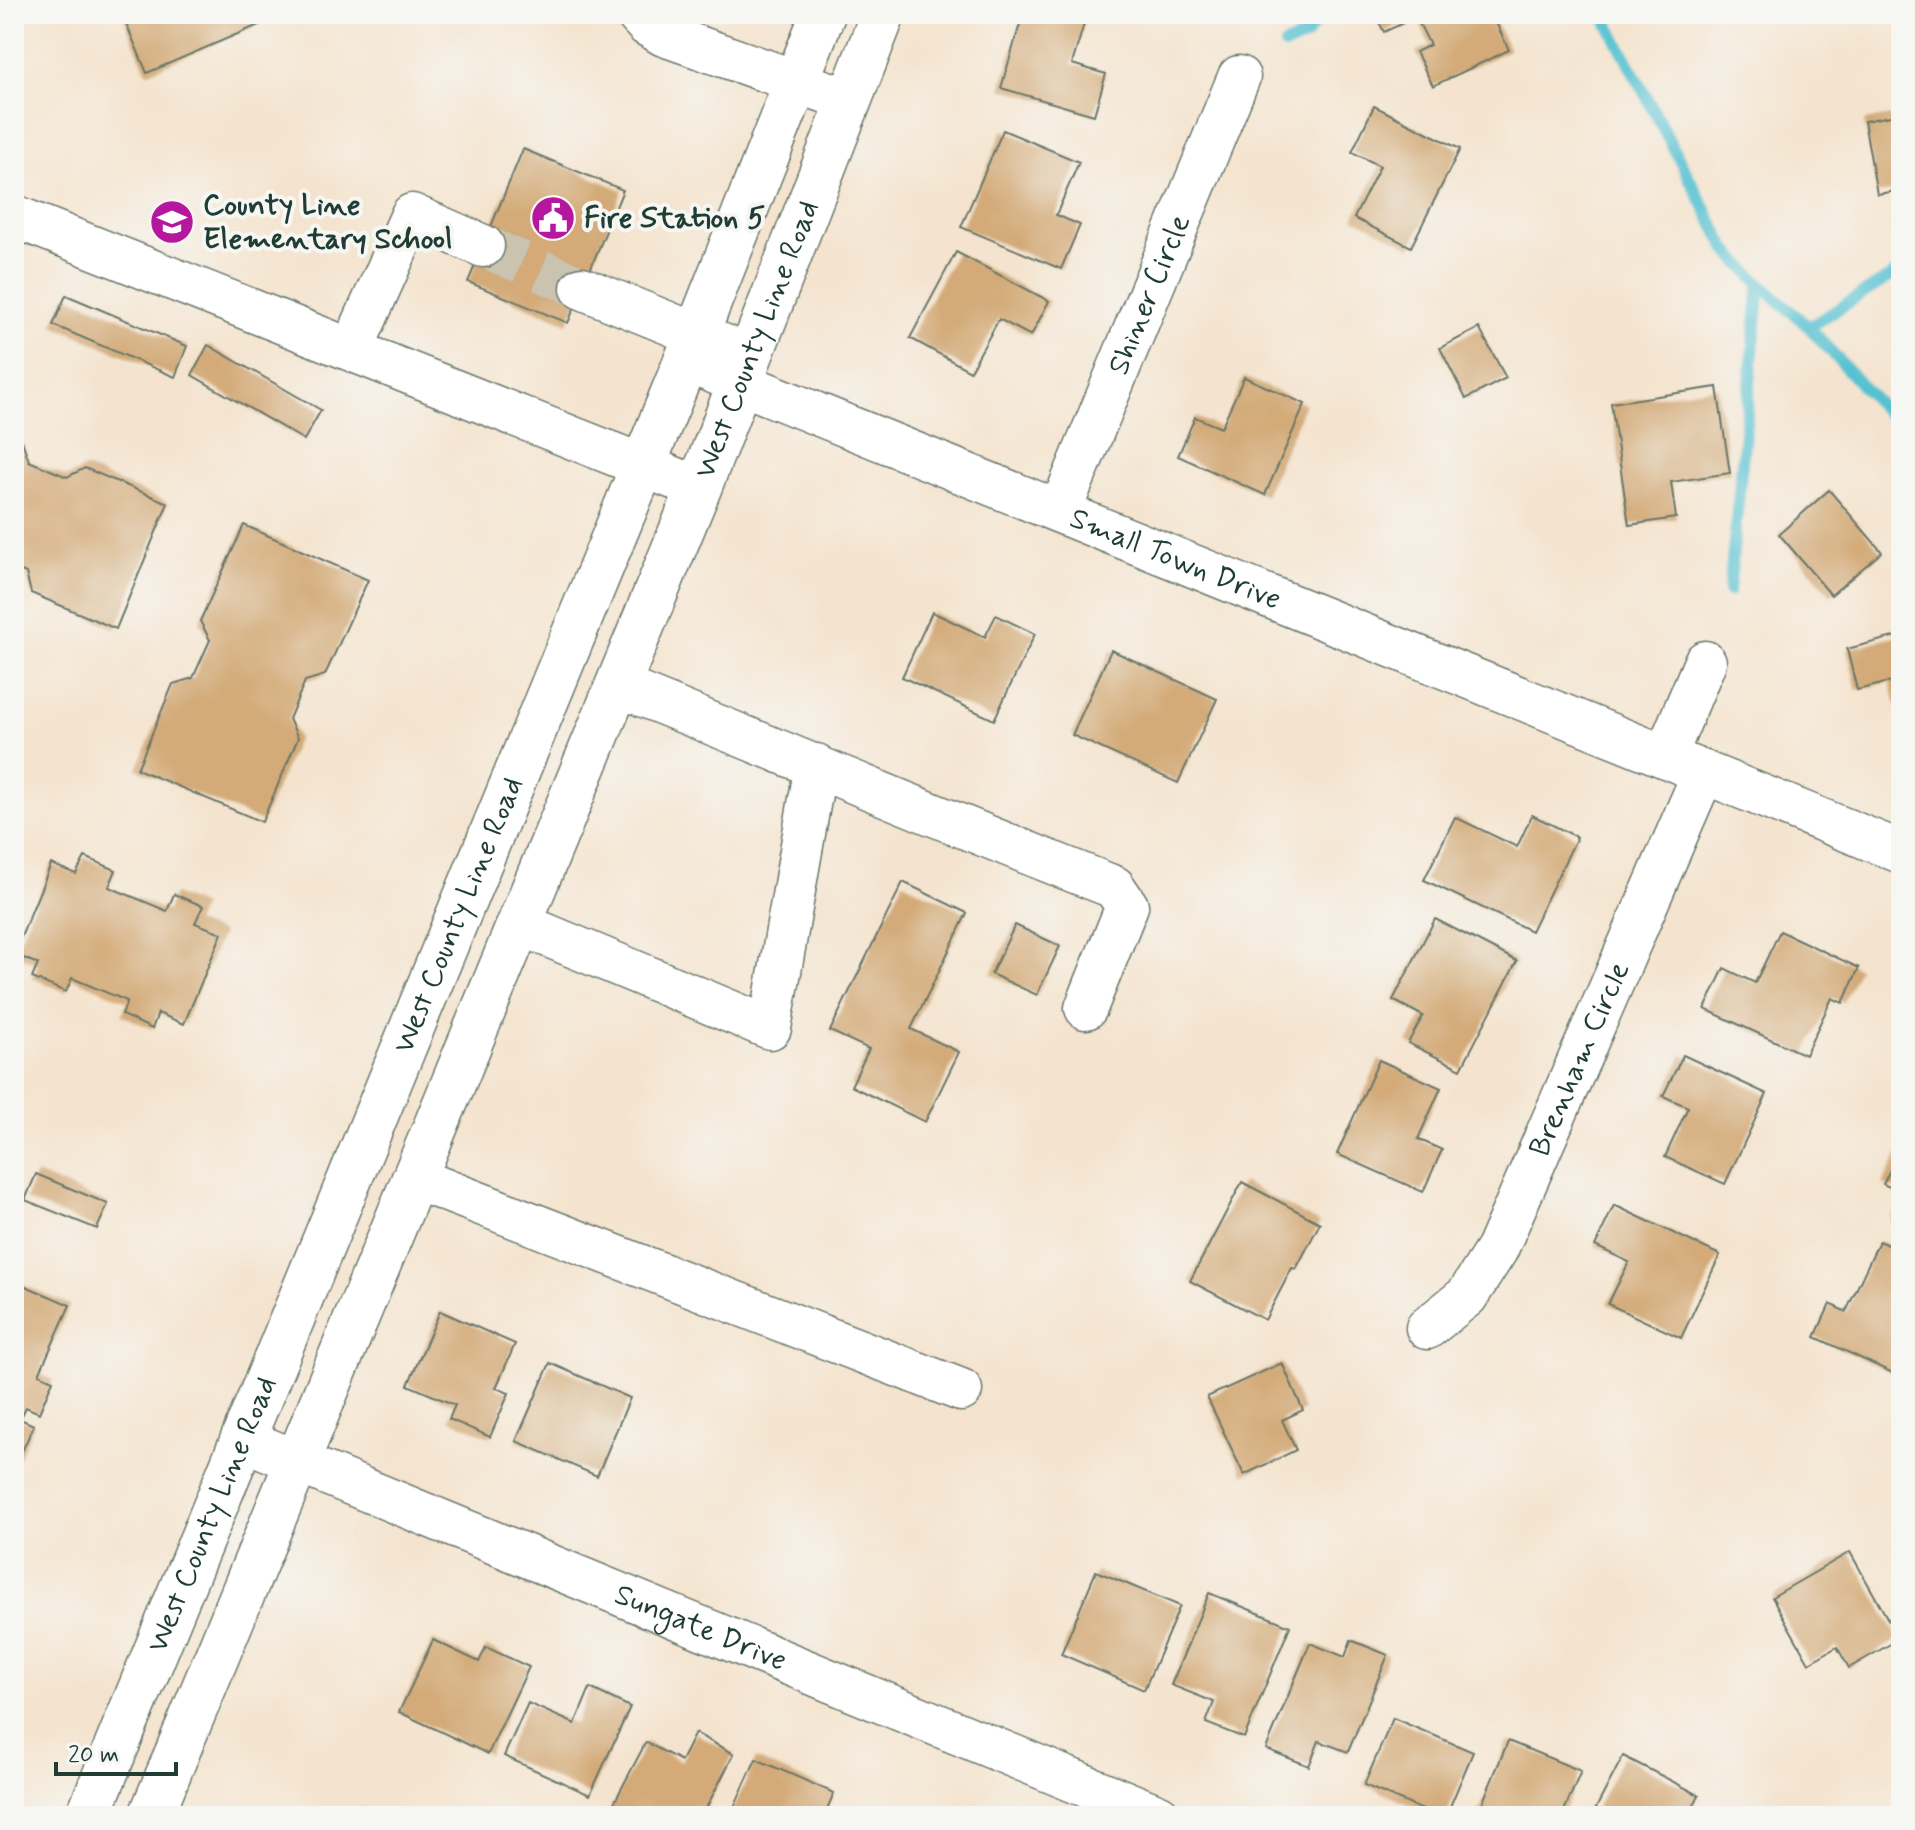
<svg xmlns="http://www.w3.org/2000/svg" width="1915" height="1830" viewBox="0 0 1915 1830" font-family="Mynerve,sans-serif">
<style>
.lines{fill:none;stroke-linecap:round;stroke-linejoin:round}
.stream{stroke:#56c1d1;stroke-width:12}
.building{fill:#d3aa78}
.minor-tunnel{stroke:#c9c3b0;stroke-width:42;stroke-dasharray:42 21;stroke-linecap:butt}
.minor-casing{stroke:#6a776a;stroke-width:45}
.major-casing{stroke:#6a776a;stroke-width:47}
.minor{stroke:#fff;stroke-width:42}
.major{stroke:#fff;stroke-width:44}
.labels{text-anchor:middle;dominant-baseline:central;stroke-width:8;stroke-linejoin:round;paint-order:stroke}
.poi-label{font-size:30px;font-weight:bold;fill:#1f3d34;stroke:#f6f6f2;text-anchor:start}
.street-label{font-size:30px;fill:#1f3d34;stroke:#f6f6f2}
</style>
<rect width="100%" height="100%" fill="#f6f6f2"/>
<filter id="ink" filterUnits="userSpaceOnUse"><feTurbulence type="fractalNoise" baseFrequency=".0125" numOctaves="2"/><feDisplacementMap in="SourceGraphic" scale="16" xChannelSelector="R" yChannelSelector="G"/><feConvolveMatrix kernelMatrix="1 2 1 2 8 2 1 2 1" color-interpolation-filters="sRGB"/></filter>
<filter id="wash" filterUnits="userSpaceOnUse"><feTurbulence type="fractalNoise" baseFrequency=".006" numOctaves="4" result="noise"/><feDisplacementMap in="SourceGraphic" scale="32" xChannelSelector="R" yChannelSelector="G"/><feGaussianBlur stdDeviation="1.8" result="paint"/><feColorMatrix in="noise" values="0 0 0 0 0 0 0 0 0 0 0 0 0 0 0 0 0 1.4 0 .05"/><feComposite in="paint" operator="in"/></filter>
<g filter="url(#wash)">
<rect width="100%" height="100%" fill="#f4e4cf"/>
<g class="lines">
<g class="stream">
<polyline points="1603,14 1727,250 1760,284 1809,327 1901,429"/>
<polyline points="1285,45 1306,36 1320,14"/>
<polyline points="1809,327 1901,270"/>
<polyline points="1729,591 1760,284"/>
</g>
</g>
<g id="blocks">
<g class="building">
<polygon points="122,14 257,14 261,24 147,73"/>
<polygon points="1023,14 1087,14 1072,64 1106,74 1094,115 1001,88"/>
<polygon points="1375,14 1492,14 1509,50 1433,86 1416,52 1430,45 1416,17 1384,32"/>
<polygon points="1374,106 1460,149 1411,247 1354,218 1380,166 1352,152"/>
<polygon points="1901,114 1901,205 1899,205 1897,191 1877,194 1864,121"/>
<polygon points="1003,130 1079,162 1056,215 1080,225 1061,269 961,227"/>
<polygon points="523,149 623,190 568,323 468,282"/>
<polygon points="956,252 1049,301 1031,336 999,319 970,371 910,338"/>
<polygon points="66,295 187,346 175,377 53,325"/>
<polygon points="1479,328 1506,378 1466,399 1440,348"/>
<polygon points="208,345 321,410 304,440 192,375"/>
<polygon points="1244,377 1305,404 1265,495 1178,456 1195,417 1221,428"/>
<polygon points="1717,387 1730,473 1671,482 1676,518 1629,525 1611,403"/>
<polygon points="14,438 22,441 29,461 67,477 85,468 168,503 116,629 31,593 26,573 14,568"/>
<polygon points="1829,490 1882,552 1831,595 1779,534"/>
<polygon points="244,525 368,580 325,675 305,681 289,719 298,738 262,822 137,769 173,684 193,678 210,640 200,621"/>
<polygon points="932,612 985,637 996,615 1035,634 994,720 902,677"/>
<polygon points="1901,635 1901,720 1900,720 1890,682 1857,690 1847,649"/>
<polygon points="1111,650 1217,699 1178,783 1072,735"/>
<polygon points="1532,815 1577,837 1531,931 1424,880 1455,817 1517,847"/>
<polygon points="85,857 116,870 109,887 167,911 174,894 203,906 195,923 222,933 184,1024 158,1013 152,1029 122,1015 127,1001 72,978 66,992 32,978 38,964 14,954 51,864 76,874"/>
<polygon points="903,882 967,913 911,1029 959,1052 925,1122 851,1086 869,1049 830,1031"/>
<polygon points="1435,919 1517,961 1461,1069 1408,1043 1423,1016 1393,1000"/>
<polygon points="1015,925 1060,946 1037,995 991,974"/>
<polygon points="1780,931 1859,968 1843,1003 1832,998 1805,1055 1705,1009 1724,968 1755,983"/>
<polygon points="1683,1055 1767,1094 1725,1184 1665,1157 1688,1107 1663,1096"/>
<polygon points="1379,1060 1441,1088 1418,1139 1442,1150 1423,1192 1337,1154"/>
<polygon points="1898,1154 1901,1155 1901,1192 1883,1184"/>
<polygon points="36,1174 108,1204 97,1229 25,1200"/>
<polygon points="1242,1182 1320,1223 1296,1269 1292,1268 1265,1320 1190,1281"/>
<polygon points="1901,1197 1901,1223 1891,1219"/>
<polygon points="1614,1205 1720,1255 1681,1338 1608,1304 1629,1262 1595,1246"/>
<polygon points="1879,1241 1901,1251 1901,1377 1815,1337 1830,1304 1846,1312"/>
<polygon points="14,1281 70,1305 39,1374 53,1380 39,1413 26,1407 20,1419 34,1425 19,1458 14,1456"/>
<polygon points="440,1311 515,1344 496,1388 509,1393 490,1437 449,1419 455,1405 408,1385"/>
<polygon points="550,1363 630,1398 597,1476 516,1441"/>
<polygon points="1282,1363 1303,1410 1282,1420 1296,1450 1244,1475 1207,1397"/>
<polygon points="1850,1552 1899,1639 1849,1668 1837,1647 1809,1663 1772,1597"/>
<polygon points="1096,1571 1180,1606 1144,1690 1061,1654"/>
<polygon points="1209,1593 1290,1626 1244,1738 1206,1723 1214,1702 1171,1685"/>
<polygon points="433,1640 479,1662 486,1647 529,1667 488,1754 399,1712"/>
<polygon points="1351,1640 1388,1655 1348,1752 1319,1741 1309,1766 1266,1749 1310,1643 1345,1657"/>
<polygon points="590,1688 630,1707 590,1795 504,1756 528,1703 575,1724"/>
<polygon points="1393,1718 1473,1752 1446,1816 1437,1816 1364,1785"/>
<polygon points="695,1733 734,1754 702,1816 607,1816 646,1742 681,1761"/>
<polygon points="1508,1741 1581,1771 1562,1816 1477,1816"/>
<polygon points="1623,1756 1699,1795 1689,1816 1592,1816"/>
<polygon points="756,1759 834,1793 824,1816 730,1816"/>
<polygon points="359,1807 380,1816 355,1816"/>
</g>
</g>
</g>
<g filter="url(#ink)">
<use href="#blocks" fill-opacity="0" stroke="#6a776a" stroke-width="2"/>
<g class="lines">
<polyline class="minor-tunnel" points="483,246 582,288"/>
<g class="minor-casing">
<g id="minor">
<polyline points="637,14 647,25 664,35 849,100"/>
<polyline points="14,216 699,488"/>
<polyline points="582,288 730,348"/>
<polyline points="352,349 412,215 483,246"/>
<path id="s1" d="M686 361 1901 852"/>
<path id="s2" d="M1060 511 1239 77"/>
<path d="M617 685C783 752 947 822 1114 887L1127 906 1086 1008"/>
<polyline points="1666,755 1705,662"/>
<polyline points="520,924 770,1028 816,765"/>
<polyline points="414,1178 961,1390"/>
<path id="s3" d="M1427 1328 1467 1296 1497 1249 1704 772"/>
<path id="s4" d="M242 1439 1159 1816"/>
</g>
</g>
<g class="major-casing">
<g id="major">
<path id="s5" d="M88 1816 686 361 823 14"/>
<path id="s6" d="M151 1816 699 488 883 14"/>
</g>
</g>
<use href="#minor" class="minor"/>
<use href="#major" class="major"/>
</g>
</g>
<defs>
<g id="civic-disc" transform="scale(2.3)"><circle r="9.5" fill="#b5179e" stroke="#f6f6f2"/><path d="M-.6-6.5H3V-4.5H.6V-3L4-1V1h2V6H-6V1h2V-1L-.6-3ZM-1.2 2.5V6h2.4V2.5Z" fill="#fff"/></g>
<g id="school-disc" transform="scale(2.3)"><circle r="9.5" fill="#b5179e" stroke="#f6f6f2"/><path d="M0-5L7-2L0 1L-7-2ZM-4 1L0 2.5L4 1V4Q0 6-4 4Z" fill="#fff"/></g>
</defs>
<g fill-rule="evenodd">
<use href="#civic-disc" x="553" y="218"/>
<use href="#school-disc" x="172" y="222"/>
</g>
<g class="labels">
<g class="poi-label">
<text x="203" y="205">County Line<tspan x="203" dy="34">Elementary School</tspan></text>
<text x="584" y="218">Fire Station 5</text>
</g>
<g class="street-label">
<text stroke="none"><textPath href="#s2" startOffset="234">Shiner Circle</textPath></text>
<text stroke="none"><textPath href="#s6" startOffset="1596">West County Line Road</textPath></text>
<text stroke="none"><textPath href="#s1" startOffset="528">Small Town Drive</textPath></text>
<text stroke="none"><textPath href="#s5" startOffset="974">West County Line Road</textPath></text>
<text stroke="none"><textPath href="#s3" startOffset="314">Brenham Circle</textPath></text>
<text stroke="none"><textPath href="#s5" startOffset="326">West County Line Road</textPath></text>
<text stroke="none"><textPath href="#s4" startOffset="496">Sungate Drive</textPath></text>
</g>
</g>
<rect width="1915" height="1830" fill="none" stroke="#f6f6f2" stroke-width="48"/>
<path d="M56 1762v12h120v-12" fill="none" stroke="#1f3d34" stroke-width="4"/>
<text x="68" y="1762" font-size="24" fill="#1f3d34" stroke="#f6f6f2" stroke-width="6" paint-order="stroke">20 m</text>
</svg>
